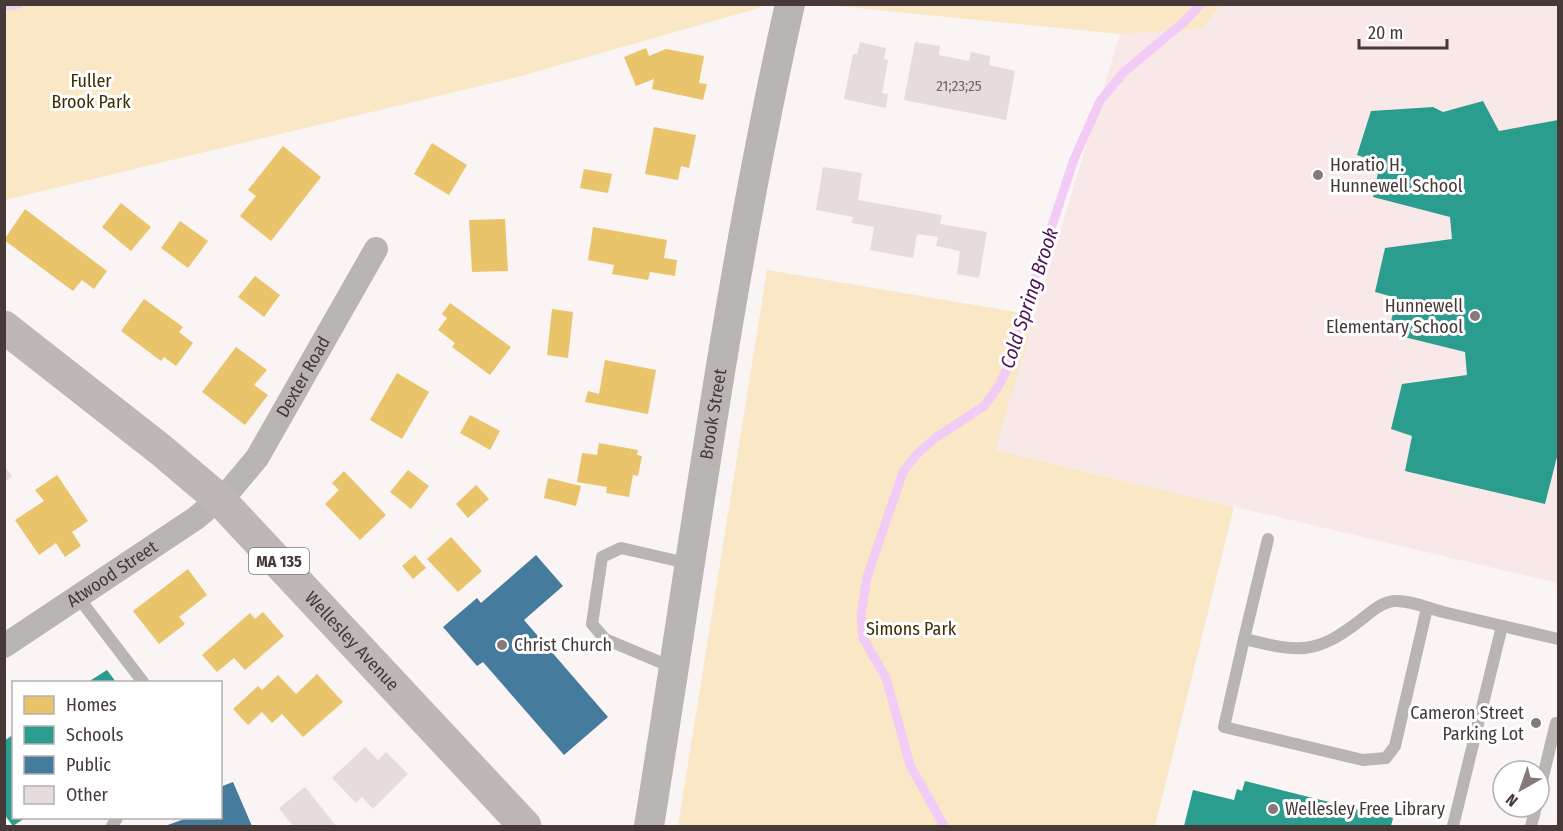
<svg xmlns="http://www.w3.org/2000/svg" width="1563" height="831" viewBox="0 0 1563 831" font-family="'Fira Sans Condensed',sans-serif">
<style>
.built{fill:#f8e8e7}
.green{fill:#f9e7c6}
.homes{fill:#e9c46a}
.schools{fill:#2a9d8f}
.public{fill:#457b9d}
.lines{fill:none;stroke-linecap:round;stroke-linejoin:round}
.stream{stroke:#f2cbf7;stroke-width:9}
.building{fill:#e6dbdd}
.service{stroke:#b9b5b3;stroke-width:12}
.minor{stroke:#b9b5b3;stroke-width:24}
.tertiary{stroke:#b9b5b3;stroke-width:30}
.primary{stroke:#bdb8b5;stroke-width:33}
.poi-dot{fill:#857a7a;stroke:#fff;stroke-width:2}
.labels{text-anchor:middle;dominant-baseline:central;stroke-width:6;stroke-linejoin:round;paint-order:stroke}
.number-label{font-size:15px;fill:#706464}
.shield{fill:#fff;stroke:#7e7474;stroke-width:1.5}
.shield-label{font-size:16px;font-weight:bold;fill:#463938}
.park-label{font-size:18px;fill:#3e2d00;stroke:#fff}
.poi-label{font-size:18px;fill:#463938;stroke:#fff;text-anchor:start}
.street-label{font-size:18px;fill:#463938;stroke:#fff}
.water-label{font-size:20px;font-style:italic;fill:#4e1357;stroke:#fff}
</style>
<rect width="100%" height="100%" fill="#faf4f4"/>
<polygon class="built" points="1221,5 1558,5 1558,583 994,450 1120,34 1202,29"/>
<g class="green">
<polygon points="4,5 5,4 760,5 759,8 521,76 5,200"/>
<polygon points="827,5 1221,5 1202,29 1120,34"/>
<polygon points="767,270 1035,315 995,450 1234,507 1155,826 678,826"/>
</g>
<g class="homes">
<polygon points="646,48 649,56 666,49 704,56 699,83 707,84 703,100 652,89 654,79 636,86 624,57"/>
<polygon points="654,127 696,135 689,168 681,166 678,180 645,174"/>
<polygon points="432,143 467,165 449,195 414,174"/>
<polygon points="283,146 321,177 271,241 240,216 256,196 248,190"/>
<polygon points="584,169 612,174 608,193 580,188"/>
<polygon points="121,203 151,227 131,251 102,227"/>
<polygon points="25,209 107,271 94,289 82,280 73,291 4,240"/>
<polygon points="505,219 508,271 472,272 469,220"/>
<polygon points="180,221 208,241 188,268 161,248"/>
<polygon points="593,227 667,240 664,258 677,260 675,276 650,272 648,280 612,274 614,265 588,260"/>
<polygon points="255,276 280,295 264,317 238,297"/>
<polygon points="144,299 183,327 179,332 193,343 176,366 164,357 161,361 121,331"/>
<polygon points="450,303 511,347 490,375 452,347 455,343 438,330 447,318 442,314"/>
<polygon points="552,309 573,312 568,358 547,355"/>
<polygon points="236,347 267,370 254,385 268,395 245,425 202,392"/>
<polygon points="605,360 656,370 648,414 585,402 588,391 599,394"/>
<polygon points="397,373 429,392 402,439 370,420"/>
<polygon points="470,415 500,431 490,450 460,433"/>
<polygon points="599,443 638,450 637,455 642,456 638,476 633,475 629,497 606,493 607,487 577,482 582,453 597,455"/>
<polygon points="408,470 429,486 411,509 390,492"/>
<polygon points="344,471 386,515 360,540 325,504 339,490 332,483"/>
<polygon points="57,475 88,521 72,532 81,546 65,557 56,543 39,555 15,520 44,501 35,490"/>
<polygon points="548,478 581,486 576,506 544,498"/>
<polygon points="476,485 489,499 468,518 456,504"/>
<polygon points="451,537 482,571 458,592 427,559"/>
<polygon points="415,555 426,568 413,579 402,566"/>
<polygon points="188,569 207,595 179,617 185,624 159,644 133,611"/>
<polygon points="263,612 284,636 245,670 234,658 217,672 202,655 250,613 255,619"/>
<polygon points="317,674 343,702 303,737 282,714 272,723 262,712 248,725 233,709 258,686 262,690 278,675 296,694"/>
</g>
<g class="schools">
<polygon points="1483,101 1499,131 1558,120 1558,453 1545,504 1405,471 1412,436 1391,429 1402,384 1467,375 1465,352 1388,333 1397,298 1375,292 1385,248 1452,239 1450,217 1373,197 1380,163 1357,155 1371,111 1433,107 1443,112"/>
<polygon points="107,670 116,682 88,682"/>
<polygon points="14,734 14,818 25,818 13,826 4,814 4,741"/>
<polygon points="1245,781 1393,818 1391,826 1184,826 1193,790 1234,800 1237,789 1242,791"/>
</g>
<g class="public">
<polygon points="536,555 563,586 524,620 608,717 564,755 483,662 477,666 443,627 477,598 481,603"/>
<polygon points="233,782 252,826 165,826 187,818 220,818 220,787"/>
</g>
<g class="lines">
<g class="stream">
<polyline points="4,6 18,4"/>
<polyline points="944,826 910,765 886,678 863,638 861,615 867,577 903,472 916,455 934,439 984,406 998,387 1012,359 1021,320 1074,159 1100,101 1124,72 1185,21 1201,4"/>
</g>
</g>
<g class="building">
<polygon points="860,42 886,48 884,59 888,60 882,93 888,94 886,108 844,99 853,54 857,54"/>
<polygon points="915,42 940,46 939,55 969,61 971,52 990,56 989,65 1015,71 1006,120 904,100"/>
<polygon points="823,167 862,173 858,200 942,215 940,224 987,232 979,278 957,274 960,251 936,246 938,237 917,234 913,258 870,250 874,227 852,223 853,217 816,210"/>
<polygon points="4,466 12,476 4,482"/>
<polygon points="365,747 378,760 386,752 408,774 373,809 362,797 356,803 332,778"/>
<polygon points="305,787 336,826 293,826 279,808"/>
</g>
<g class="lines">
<g class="service">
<polyline points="78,597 143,682"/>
<path d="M1427 608 1395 746 1386 758 1363 760 1224 727 1244 639C1299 652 1315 656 1362 619 1371 612 1382 602 1394 601 1409 600 1428 608 1443 612 1481 621 1520 630 1558 639"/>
<polyline points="1244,639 1268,539"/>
<polyline points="674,668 605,639 592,624 602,557 621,548 691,564"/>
<polyline points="1539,793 1556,723 1558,723"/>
<polyline points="112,826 117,818"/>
<polyline points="1453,826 1502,626"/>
<polyline points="1531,826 1536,807"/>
</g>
<path class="minor" id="s1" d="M4 646 196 518 231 489 257 458 376 249"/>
<path class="tertiary" id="s2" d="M649 826C693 554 729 274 790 4"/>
<path class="primary" id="s3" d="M4 327 161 450 220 500 525 826"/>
</g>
<g class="poi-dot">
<circle cx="1318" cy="175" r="6"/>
<circle cx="1475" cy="316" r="6"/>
<circle cx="502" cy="645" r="6"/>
<circle cx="1536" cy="723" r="6"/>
<circle cx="1273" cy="809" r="6"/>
</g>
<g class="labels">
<g class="number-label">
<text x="959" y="86">21;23;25</text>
</g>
<rect class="shield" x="249" y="548" width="60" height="26" rx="4.5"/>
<g class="shield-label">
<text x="279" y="561">MA 135</text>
</g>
<g class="park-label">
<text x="91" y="81">Fuller<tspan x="91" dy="21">Brook Park</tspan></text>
<text x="911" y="629">Simons Park</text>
</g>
<g class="poi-label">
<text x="1330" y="165">Horatio H.<tspan x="1330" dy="21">Hunnewell School</tspan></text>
<text x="1463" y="306" text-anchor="end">Hunnewell<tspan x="1463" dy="21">Elementary School</tspan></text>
<text x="514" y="645">Christ Church</text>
<text x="1524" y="713" text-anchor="end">Cameron Street<tspan x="1524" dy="21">Parking Lot</tspan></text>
<text x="1285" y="809">Wellesley Free Library</text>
</g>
<g class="street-label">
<text stroke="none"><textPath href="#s1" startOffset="410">Dexter Road</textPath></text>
<text stroke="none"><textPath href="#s2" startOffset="417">Brook Street</textPath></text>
<text stroke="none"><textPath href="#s1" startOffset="130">Atwood Street</textPath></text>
<text stroke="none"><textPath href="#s3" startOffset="470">Wellesley Avenue</textPath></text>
</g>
<g class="water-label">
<text transform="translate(1029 298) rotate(-72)">Cold Spring Brook</text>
</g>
</g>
<rect width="1563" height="831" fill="none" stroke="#463938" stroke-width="12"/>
<rect x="12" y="681" width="210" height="138" fill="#ffffff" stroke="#b5b0af" stroke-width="1.5"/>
<rect x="24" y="696" width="30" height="18" fill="#e9c46a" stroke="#b5b0af" stroke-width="1.5"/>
<text x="66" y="711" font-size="18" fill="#463938">Homes</text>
<rect x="24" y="726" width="30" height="18" fill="#2a9d8f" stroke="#b5b0af" stroke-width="1.5"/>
<text x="66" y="741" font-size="18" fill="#463938">Schools</text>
<rect x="24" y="756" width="30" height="18" fill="#457b9d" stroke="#b5b0af" stroke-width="1.5"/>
<text x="66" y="771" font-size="18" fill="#463938">Public</text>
<rect x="24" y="786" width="30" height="18" fill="#e6dbdd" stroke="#b5b0af" stroke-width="1.5"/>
<text x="66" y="801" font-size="18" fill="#463938">Other</text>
<g transform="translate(1521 789) rotate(220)"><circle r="28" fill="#ffffff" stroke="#b5b0af" stroke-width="1.5"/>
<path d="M0-4.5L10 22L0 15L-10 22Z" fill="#857a7a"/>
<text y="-9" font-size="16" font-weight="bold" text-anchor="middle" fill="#463938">N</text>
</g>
<path d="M1359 39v9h88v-9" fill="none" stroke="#463938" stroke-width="3"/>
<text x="1368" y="39" font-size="18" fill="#463938" stroke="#ffffff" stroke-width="4.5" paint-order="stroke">20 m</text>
</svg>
